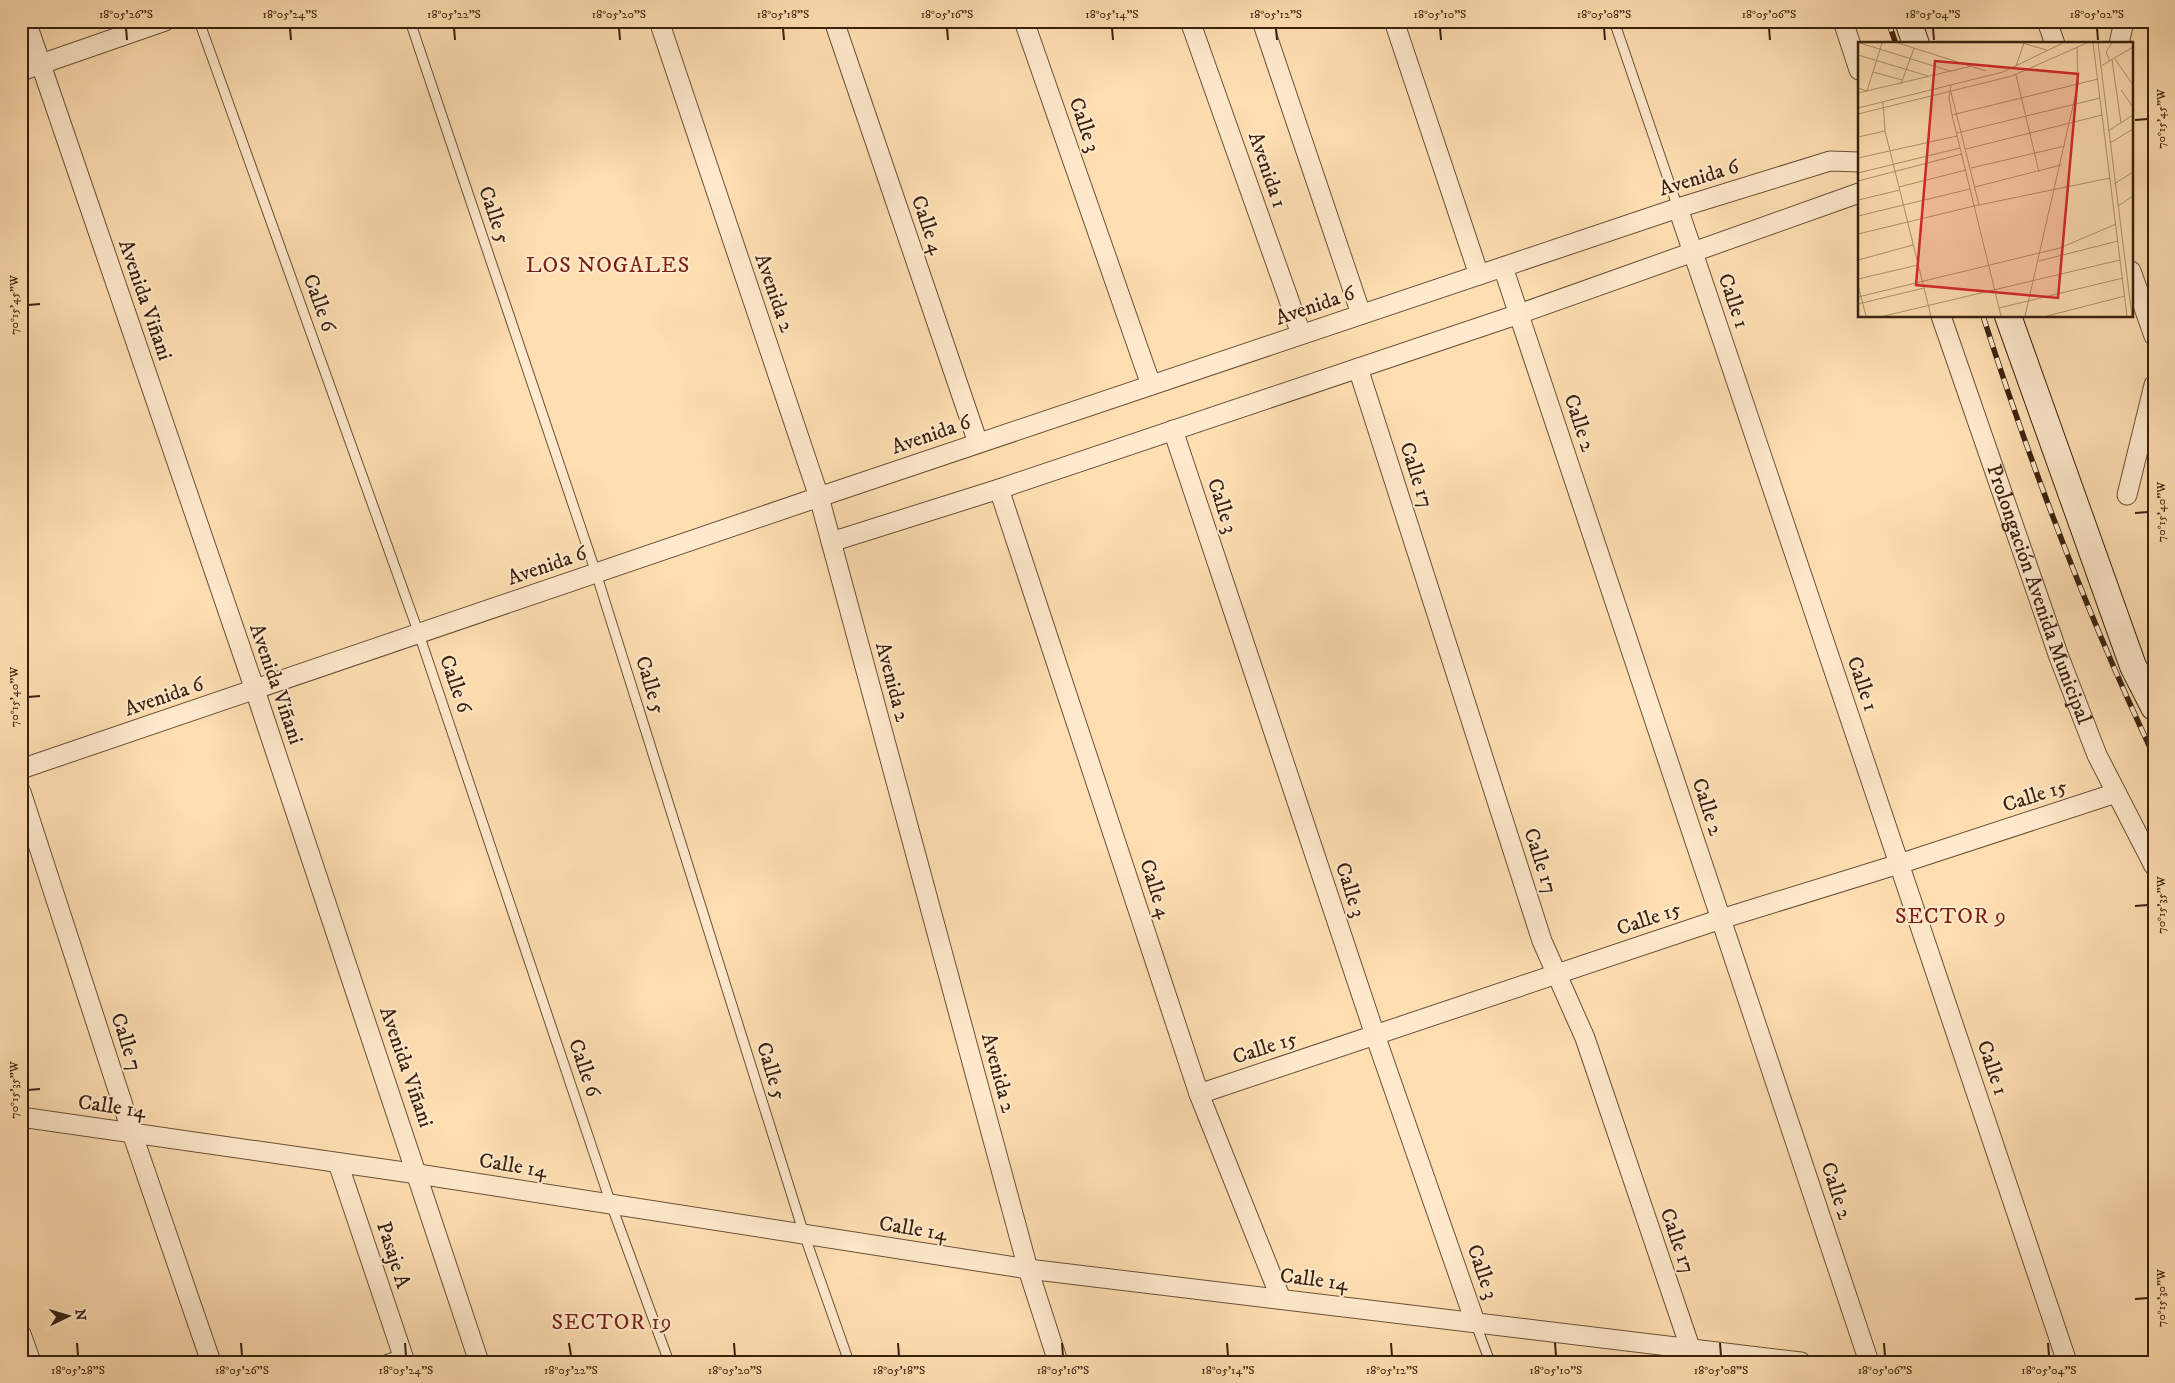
<svg xmlns="http://www.w3.org/2000/svg" width="2175" height="1383" viewBox="0 0 2175 1383" font-family="'IM FELL DW Pica',serif">
<style>
.lines{fill:none;stroke-linecap:round;stroke-linejoin:round}
.service-casing{stroke:#6a5038;stroke-width:11}
.minor-casing{stroke:#6a5038;stroke-width:21}
.secondary-casing{stroke:#39200f;stroke-width:28}
.service{stroke:#ffeacd;stroke-width:9}
.minor{stroke:#ffeacd;stroke-width:19}
.secondary{stroke:#ffeacd;stroke-width:26}
.rail-casing{stroke:#39200f;stroke-width:5.5}
.rail{stroke:#ffeacd;stroke-width:4;stroke-dasharray:11;stroke-linecap:butt}
.ticks{fill:none;stroke:#39200f;stroke-width:2}
.labels{text-anchor:middle;dominant-baseline:central;stroke-width:4;stroke-linejoin:round;paint-order:stroke}
.street-label{font-size:21px;fill:#39200f;stroke:#ffeacd}
.neighbourhood-label{font-size:22px;letter-spacing:1px;fill:#7a1f14;stroke:#ffeacd}
.inset-road{fill:none;stroke:#b09371;stroke-width:1}
.view{fill:#d62828;fill-opacity:0.15;stroke:#d62828;stroke-width:2.5}
.inset-edge{fill:none;stroke:#39200f;stroke-width:2.5}
.neatline{fill:none;stroke:#39200f;stroke-width:2}
.ticks-label{font-size:12px;text-anchor:middle;fill:#39200f}
</style>
<rect width="100%" height="100%" fill="#ffdfb2"/>
<filter id="stains"><feTurbulence type="fractalNoise" baseFrequency=".004" numOctaves="4"/><feColorMatrix values="0 0 0 0 .2 0 0 0 0 .09 0 0 0 0 .02 0 0 0 .5 -.17"/></filter>
<radialGradient id="worn" r=".72"><stop offset=".6" stop-color="#630" stop-opacity="0"/><stop offset="1" stop-color="#630" stop-opacity=".3"/></radialGradient>
<g class="lines">
<g class="service-casing">
<g id="service">
<polyline points="199,21 419,634 611,1204 669,1362"/>
<polyline points="410,21 596,573 804,1234 849,1362"/>
<polyline points="1614,21 1678,208"/>
<polyline points="1475,1322 1490,1362"/>
<polyline points="380,1362 402,1354"/>
</g>
</g>
<g class="minor-casing">
<g id="minor">
<polyline points="26,21 255,690 479,1362"/>
<polyline points="659,21 819,497 1028,1269 1058,1362"/>
<polyline points="834,21 978,443"/>
<polyline points="1024,21 1151,385"/>
<polyline points="1190,21 1301,334"/>
<polyline points="1262,21 1361,314"/>
<polyline points="1394,21 1479,275"/>
<polyline points="1843,21 1859,70"/>
<polyline points="2047,21 2055,44"/>
<polyline points="2119,44 2124,21"/>
<polyline points="21,71 165,21"/>
<polyline points="1678,208 2067,1362"/>
<polyline points="1503,267 1869,1362"/>
<polyline points="2131,271 2154,336"/>
<path id="s1" d="M1941 316 2059 657 2097 755 2154 866"/>
<polyline points="1358,368 1542,941 1585,1038 1695,1362"/>
<polyline points="1173,430 1375,1035 1475,1322"/>
<polyline points="999,489 1199,1094 1281,1299"/>
<polyline points="2127,495 2154,385"/>
<polyline points="831,542 999,489 1519,314 1859,193"/>
<polyline points="21,769 819,497 1678,208 1830,161 1859,162"/>
<polyline points="21,792 132,1133 211,1362"/>
<polyline points="1199,1094 1721,919 1899,864 2116,793"/>
<polyline points="21,1117 418,1174 1028,1269 1801,1362"/>
<polyline points="338,1163 405,1362"/>
<polyline points="21,1334 31,1362"/>
</g>
</g>
<g class="secondary-casing">
<g id="secondary">
<polyline points="1908,21 1916,44"/>
<polyline points="2008,316 2133,666 2154,707"/>
</g>
</g>
<use href="#service" class="service"/>
<use href="#minor" class="minor"/>
<use href="#secondary" class="secondary"/>
<g class="rail-casing">
<g id="rail">
<polyline points="1888,21 1896,44"/>
<path d="M1983 316C2031 466 2087 614 2154 756"/>
</g>
</g>
<use href="#rail" class="rail"/>
</g>
<path class="ticks" d="M126 28 127 40M290 28 291 40M454 28 455 40M619 28 620 40M783 28 784 40M947 28 948 40M1112 28 1113 40M1276 28 1277 40M1440 28 1441 40M1604 28 1605 40M1769 28 1770 40M1933 28 1934 40M2097 28 2098 40M2135 120 2148 119M28 305 40 304M2135 513 2148 512M28 697 40 696M2135 906 2148 905M28 1090 40 1089M2135 1299 2148 1298M77 1343 78 1356M241 1343 242 1356M405 1343 406 1356M569 1343 571 1356M734 1343 735 1356M898 1343 899 1356M1062 1343 1063 1356M1227 1343 1228 1356M1391 1343 1392 1356M1555 1343 1556 1356M1720 1343 1721 1356M1884 1343 1885 1356M2048 1343 2049 1356"/>
<g class="labels">
<g class="street-label">
<text transform="translate(1084 125) rotate(71)">Calle 3</text>
<text transform="translate(1267 170) rotate(71)">Avenida 1</text>
<text transform="translate(1699 178) rotate(-17)">Avenida 6</text>
<text transform="translate(494 215) rotate(71)">Calle 5</text>
<text transform="translate(927 225) rotate(71)">Calle 4</text>
<text transform="translate(774 293) rotate(71)">Avenida 2</text>
<text transform="translate(145 300) rotate(71)">Avenida Viñani</text>
<text transform="translate(1733 301) rotate(71)">Calle 1</text>
<text transform="translate(319 303) rotate(70)">Calle 6</text>
<text transform="translate(1315 306) rotate(-19)">Avenida 6</text>
<text transform="translate(1579 423) rotate(72)">Calle 2</text>
<text transform="translate(931 435) rotate(-19)">Avenida 6</text>
<text transform="translate(1416 475) rotate(72)">Calle 17</text>
<text transform="translate(1222 506) rotate(72)">Calle 3</text>
<text transform="translate(547 566) rotate(-19)">Avenida 6</text>
<text stroke="none"><textPath href="#s1" startOffset="295">Prolongación Avenida Municipal</textPath></text>
<text transform="translate(892 682) rotate(75)">Avenida 2</text>
<text transform="translate(276 684) rotate(71)">Avenida Viñani</text>
<text transform="translate(455 684) rotate(71)">Calle 6</text>
<text transform="translate(1862 684) rotate(71)">Calle 1</text>
<text transform="translate(650 685) rotate(73)">Calle 5</text>
<text transform="translate(164 697) rotate(-19)">Avenida 6</text>
<text transform="translate(2035 796) rotate(-18)">Calle 15</text>
<text transform="translate(1707 807) rotate(72)">Calle 2</text>
<text transform="translate(1540 861) rotate(72)">Calle 17</text>
<text transform="translate(1155 889) rotate(72)">Calle 4</text>
<text transform="translate(1350 890) rotate(72)">Calle 3</text>
<text transform="translate(1649 919) rotate(-19)">Calle 15</text>
<text transform="translate(126 1042) rotate(72)">Calle 7</text>
<text transform="translate(1265 1048) rotate(-18)">Calle 15</text>
<text transform="translate(406 1067) rotate(71)">Avenida Viñani</text>
<text transform="translate(584 1068) rotate(71)">Calle 6</text>
<text transform="translate(1992 1068) rotate(71)">Calle 1</text>
<text transform="translate(771 1071) rotate(73)">Calle 5</text>
<text transform="translate(998 1073) rotate(75)">Avenida 2</text>
<text transform="translate(112 1107) rotate(8)">Calle 14</text>
<text transform="translate(513 1166) rotate(9)">Calle 14</text>
<text transform="translate(1836 1191) rotate(72)">Calle 2</text>
<text transform="translate(913 1229) rotate(9)">Calle 14</text>
<text transform="translate(1677 1241) rotate(71)">Calle 17</text>
<text transform="translate(393 1255) rotate(72)">Pasaje A</text>
<text transform="translate(1482 1272) rotate(71)">Calle 3</text>
<text transform="translate(1314 1280) rotate(7)">Calle 14</text>
</g>
<g class="neighbourhood-label">
<text x="608" y="265">LOS NOGALES</text>
<text x="1951" y="916">SECTOR 9</text>
<text x="612" y="1322">SECTOR 19</text>
</g>
</g>
<g transform="translate(1858 42)">
<rect width="275" height="275" fill="#ffdfb2"/>
<path class="inset-road" d="M2 1 92 29M40 1 128 29M164 1 189 8M235 1 269 274M240 1 274 274M0 13 70 34M257 17 275 43M254 18 263 81M252 19 248 10 254 1M158 24 166 1M243 24 275 5M15 30 44 38M158 33 181 130M43 42 56 6M93 43 91 56 94 73 143 274M0 46 9 49 24 1M263 48 275 65M93 50 121 163M0 51 114 24M25 60 27 89 73 274M0 66 145 30 205 1M0 72 154 34 229 1M94 73 240 37M250 89 275 73M99 91 242 56M0 95 27 89M252 101 275 87M108 107 244 73M0 116 99 94M113 126 207 104M0 131 102 106M0 139 104 112M256 142 275 130M41 145 108 128M117 145 203 123M0 158 42 148M260 164 275 154M0 174 112 147M0 192 116 164 252 136M0 218 55 203M181 219 260 199M0 237 60 223M0 243 8 274M0 255 202 206 258 182M0 262 66 246M141 266 265 236M26 274 262 218M167 274 220 42 219 6M189 274 267 254"/>
<path class="view" d="M77 19 220 32 200 256 58 243Z"/>
<rect width="275" height="275" class="inset-edge"/>
</g>
<rect width="2175" height="1383" fill="none" stroke="#ffdfb2" stroke-width="55"/>
<g transform="translate(68 1316) rotate(85)" stroke="#ffeacd" stroke-width="4" paint-order="stroke">
<path d="M0-4L9 19L0 12L-9 19Z" fill="#39200f"/>
<text y="-8" font-size="14" font-weight="bold" text-anchor="middle" fill="#39200f">N</text>
</g>
<rect x="28" y="28" width="2120" height="1328" class="neatline"/>
<g class="ticks-label">
<text x="126" y="18">18°05'26"S</text>
<text x="290" y="18">18°05'24"S</text>
<text x="454" y="18">18°05'22"S</text>
<text x="619" y="18">18°05'20"S</text>
<text x="783" y="18">18°05'18"S</text>
<text x="947" y="18">18°05'16"S</text>
<text x="1112" y="18">18°05'14"S</text>
<text x="1276" y="18">18°05'12"S</text>
<text x="1440" y="18">18°05'10"S</text>
<text x="1604" y="18">18°05'08"S</text>
<text x="1769" y="18">18°05'06"S</text>
<text x="1933" y="18">18°05'04"S</text>
<text x="2097" y="18">18°05'02"S</text>
<text transform="translate(2161 119) rotate(-90)" y="4">70°15'45"W</text>
<text transform="translate(14 305) rotate(-90)" y="4">70°15'45"W</text>
<text transform="translate(2161 512) rotate(-90)" y="4">70°15'40"W</text>
<text transform="translate(14 697) rotate(-90)" y="4">70°15'40"W</text>
<text transform="translate(2161 905) rotate(-90)" y="4">70°15'35"W</text>
<text transform="translate(14 1090) rotate(-90)" y="4">70°15'35"W</text>
<text transform="translate(2161 1298) rotate(-90)" y="4">70°15'30"W</text>
<text x="78" y="1374">18°05'28"S</text>
<text x="242" y="1374">18°05'26"S</text>
<text x="406" y="1374">18°05'24"S</text>
<text x="571" y="1374">18°05'22"S</text>
<text x="735" y="1374">18°05'20"S</text>
<text x="899" y="1374">18°05'18"S</text>
<text x="1063" y="1374">18°05'16"S</text>
<text x="1228" y="1374">18°05'14"S</text>
<text x="1392" y="1374">18°05'12"S</text>
<text x="1556" y="1374">18°05'10"S</text>
<text x="1721" y="1374">18°05'08"S</text>
<text x="1885" y="1374">18°05'06"S</text>
<text x="2049" y="1374">18°05'04"S</text>
</g>
<rect width="100%" height="100%" filter="url(#stains)"/>
<rect width="100%" height="100%" fill="url(#worn)"/>
</svg>
